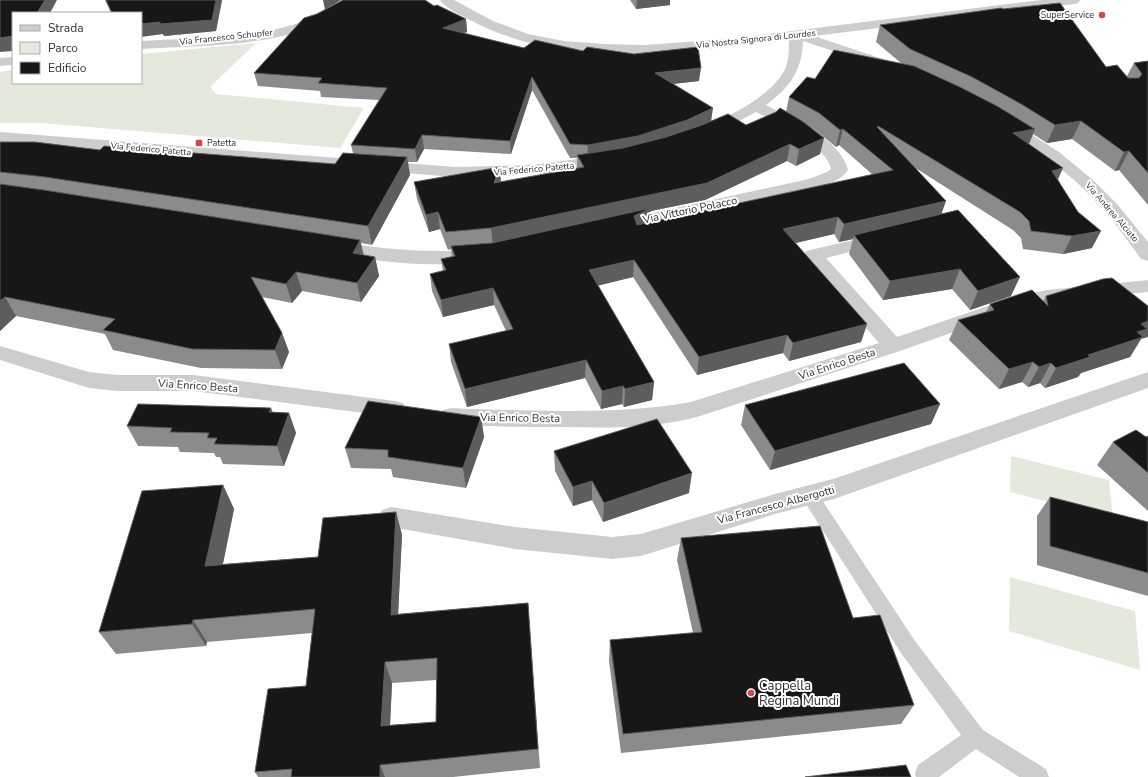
<svg xmlns="http://www.w3.org/2000/svg" width="1148" height="777" viewBox="0 0 1148 777" font-family="'Nunito Sans',sans-serif">
<style>
.green{fill:#e3e9dd}
.lines{fill:none;stroke-linecap:round;stroke-linejoin:round}
.service{fill:#cdcdcd;fill-rule:evenodd}
.minor{fill:#cdcdcd;fill-rule:evenodd}
.wall{fill:#8b8b8b;fill-rule:evenodd}
.shaded-wall{fill:#5d5d5d}
.building{fill:#171717;stroke:#5d5d5d;fill-rule:evenodd}
.poi-dot{fill:#d5454c;stroke:#fff;stroke-width:1.5}
.labels{text-anchor:middle;dominant-baseline:central;stroke-width:4;stroke-linejoin:round;paint-order:stroke}
.far-poi-label{font-size:9px;fill:#303030;stroke:#fff;text-anchor:end}
.far-street-label{font-size:9px;fill:#303030;stroke:#fff}
.street-label{font-size:11px;fill:#303030;stroke:#fff}
.near-poi-label{font-size:13px;fill:#303030;stroke:#fff;text-anchor:start}
</style>
<rect width="100%" height="100%" fill="#fff"/>
<g class="green">
<polygon points="256,43 210,87 216,94 364,108 340,148 42,123 0,123 0,72 13,70 13,83 141,83 141,54"/>
<polygon points="1011,456 1109,480 1113,519 1010,492"/>
<polygon points="1010,577 1135,611 1140,670 1009,631"/>
</g>
<g class="lines">
<polygon class="service" points="810,489 816,491 915,641 983,730 1046,769 1049,777 1019,777 976,749 939,777 916,777 915,773 918,765 961,735 901,653 804,501 802,496 804,491"/>
<g class="minor">
<path d="M343 0H358C354 5 347 9 341 13 285 48 205 45 141 49V41C198 37 261 40 314 17 324 12 334 6 343 0Z"/>
<path d="M440 0H454L493 21 528 34 564 41 604 44 645 45 727 39 1041 0H1080L1078 3 1074 4 814 36 892 62 894 65 892 68 887 69 803 41C802 71 790 87 766 105 792 119 841 139 848 170 841 180 831 183 820 187L621 230 615 229 612 225 615 221 809 179 827 172 831 169C826 145 777 123 756 112L714 134 708 136 702 134 700 131 702 128C730 116 773 96 786 67 789 58 789 48 789 39 687 52 565 71 470 20 461 15 446 9 440 0Z"/>
<polygon points="13,57 13,65 0,66 0,58"/>
<path d="M1005 119 1010 121 1059 152 1093 180 1117 204 1148 242V261L1141 259C1126 238 1110 216 1092 197 1065 169 1032 148 1000 127L997 124 1000 121Z"/>
<path d="M0 132 456 167 532 165 608 155 614 157 616 160 614 163 608 165C558 174 507 177 456 177L0 142Z"/>
<path d="M879 234 885 235 888 239 885 243 826 258 897 337 1014 297 1047 290 1148 280V292L1047 302 1018 309 900 351 700 416C656 429 607 428 561 427 524 427 488 427 451 424L443 422 440 416 443 410 451 408C488 410 524 410 561 411 605 411 648 410 691 402L879 343 804 255 806 251Z"/>
<path d="M333 241C382 249 429 254 478 249L485 251 487 255 485 259C441 270 370 262 326 251L324 247 326 243Z"/>
<polygon points="0,346 89,372 118,375 193,375 395,401 403,403 406,409 403,415 395,417 193,391 118,391 89,388 0,360"/>
<polygon points="1148,372 1148,388 834,499 775,514 641,556 612,559 515,549 391,527 382,524 378,517 382,510 391,507 515,527 612,537 641,534 775,494 833,479"/>
</g>
</g>
<g class="wall">
<polygon points="105,0 222,0 216,31 164,36 163,34 141,13 111,13"/>
<polygon points="630,0 670,0 670,5 636,9"/>
<path d="M434 6 466 19 467 32 463 33 524 48 699 81 673 84 712 121 746 125 786 112 789 97 815 79 901 63 876 42 880 25 1106 67 1127 76 1134 63 1148 61V205L1119 170 1115 171 1072 139 1047 143 1033 134 1029 144 1058 179 1092 248 1063 254 1023 249 1021 238 1013 230 917 169 942 214 1011 296 970 310 952 289 883 300 849 254 853 239 839 242 834 234 795 243 867 324 861 342 789 361 783 353 697 375 633 277 598 285 654 382 652 400 624 407 622 404 601 409 585 378 467 407 451 362 449 344 506 331 494 305 443 317 432 291 430 274 443 271 441 259 452 257 451 249 448 250 440 229 429 232 417 199 414 182H501L577 168V158H570L532 90 511 154 424 149 417 162H408L410 175 372 245 361 243 364 255 375 257 379 276 361 302 302 291 292 303 262 297 282 333 289 352 282 369 201 368 113 350 105 334 16 316 0 331V142L100 150 335 164 353 153 351 145 379 100 321 97 320 91 258 86 254 73ZM811 127 815 130 836 147 839 145 873 175 650 222 651 211 705 200 787 161 796 166 820 154 824 138Z"/>
<polygon points="1046,296 1141,339 1130,357 1081,373 1078,377 1045,388 1040,383 1028,387 1022,382 999,389 949,340 958,320 986,312 990,304 1043,301"/>
<polygon points="940,404 931,424 770,470 741,425 745,405"/>
<polygon points="273,412 289,413 296,433 284,466 223,464 220,457 216,457 214,453 180,452 178,447 138,446 127,426"/>
<polygon points="481,417 484,437 466,488 393,477 391,469 351,468 345,448"/>
<polygon points="1148,436 1148,511 1097,465 1113,442 1146,437"/>
<polygon points="554,451 689,493 603,522 592,500 573,506 555,471"/>
<path d="M223 485 234 509 223 564 318 557 396 512 402 535 398 614 528 603 540 768 453 777H258L255 772 306 686 312 633 207 642 206 646 116 654 99 632ZM436 680V722L390 725 392 683Z"/>
<polygon points="1050,497 1148,522 1148,596 1037,565 1037,516"/>
<polygon points="681,538 853,618 914,705 901,724 621,753 609,661 610,640 693,633 677,560"/>
</g>
<g class="shaded-wall">
<polygon points="45,0 57,0 50,13 37,13"/>
<polygon points="216,0 222,0 216,31 164,36 163,34 141,37 141,24 160,22"/>
<polygon points="323,0 341,0 325,10"/>
<polygon points="637,0 670,0 670,5 636,9"/>
<polygon points="466,19 467,32 444,40 443,28"/>
<polygon points="13,36 13,51 0,52 0,38"/>
<polygon points="701,68 699,81 654,86 655,73"/>
<polygon points="532,77 532,90 511,154 510,141"/>
<polygon points="713,108 711,122 686,134 587,159 588,145"/>
<polygon points="1081,121 1072,139 1047,143 1055,125"/>
<polygon points="843,129 839,145 836,147 840,130"/>
<polygon points="1035,129 1028,146 1013,133"/>
<polygon points="422,135 424,149 417,162 415,149"/>
<polygon points="824,138 820,154 796,166 799,149"/>
<polygon points="790,144 787,161 705,200 651,211 650,226 493,246 491,228"/>
<polygon points="1129,151 1119,170 1115,171 1124,152"/>
<polygon points="407,157 410,175 372,245 368,226"/>
<polygon points="500,167 501,183 494,183"/>
<polygon points="1063,168 1055,186 1052,171"/>
<polygon points="946,201 940,218 854,235 853,239 839,242 844,224"/>
<polygon points="438,212 440,229 429,232 426,215"/>
<polygon points="838,217 834,234 779,247 783,229"/>
<polygon points="1101,231 1092,248 1063,254 1072,236"/>
<polygon points="360,240 364,258 353,253"/>
<polygon points="375,257 379,276 361,302 357,283"/>
<polygon points="634,260 633,277 589,288 589,270"/>
<polygon points="960,269 952,289 883,300 890,281"/>
<polygon points="296,272 302,291 292,303 286,284"/>
<polygon points="1020,277 1011,296 970,310 978,291"/>
<polygon points="493,288 494,305 443,317 441,300"/>
<polygon points="5,297 16,316 0,331 0,301"/>
<polygon points="1148,321 1148,337 1141,339 1130,357 1081,373 1078,377 1045,388 1056,368 1088,355 1141,324"/>
<polygon points="867,324 861,342 789,361 793,343"/>
<polygon points="282,333 289,352 282,369 275,350"/>
<polygon points="787,335 783,353 697,375 699,357"/>
<polygon points="586,360 585,378 467,407 465,389"/>
<polygon points="1033,362 1022,382 999,389 1009,369"/>
<polygon points="1051,363 1040,383 1028,387 1039,367"/>
<polygon points="654,382 652,400 624,407 625,389"/>
<polygon points="623,386 622,404 601,409 602,391"/>
<polygon points="940,404 931,424 770,470 775,451"/>
<polygon points="271,408 278,427 269,412"/>
<polygon points="289,413 296,433 284,466 277,446"/>
<polygon points="481,417 484,437 466,488 463,468"/>
<polygon points="692,473 689,493 603,522 604,503"/>
<polygon points="592,481 592,500 573,506 573,487"/>
<polygon points="223,485 234,509 218,588 205,566"/>
<polygon points="396,512 402,535 397,637 391,615"/>
<polygon points="193,620 207,642 206,646 192,624"/>
<polygon points="385,662 392,683 389,746 381,726"/>
<polygon points="380,765 385,777 380,777"/>
</g>
<g class="building">
<polygon points="0,0 45,0 37,13 13,13 13,36 0,38"/>
<polygon points="106,0 216,0 212,20 160,24 160,22 141,24 141,13 112,13"/>
<polygon points="343,0 425,0 434,6 437,5 466,19 443,28 524,48 535,40 583,51 587,47 634,54 698,47 701,68 655,73 713,108 687,120 638,136 588,145 570,144 532,77 510,141 422,135 415,149 351,145 387,88 318,83 322,78 254,73 304,18 317,14"/>
<polygon points="1060,3 1106,67 1117,65 1128,78 1139,78 1142,74 1134,63 1148,61 1148,173 1129,151 1124,152 1081,121 1055,125 1021,104 972,77 910,49 880,25 1001,8 1003,9"/>
<polygon points="834,50 914,66 960,87 997,106 1033,128 1035,129 1013,133 1063,168 1052,171 1078,212 1101,231 1072,236 1031,231 1029,221 1020,212 878,126 877,127 946,201 844,224 838,217 783,229 867,324 793,343 787,335 699,357 634,260 589,270 654,382 625,389 623,386 602,391 586,360 465,389 449,344 513,329 493,288 441,300 430,274 446,270 441,259 455,256 451,246 492,243 651,208 634,216 637,225 893,170 843,129 840,130 819,113 789,97 807,77 815,79"/>
<polygon points="780,108 802,121 824,138 799,149 790,144 707,183 491,228 446,232 438,212 426,215 414,182 500,167 494,183 584,167 577,155 623,148 666,137 702,125 728,114 746,125 776,112"/>
<polygon points="0,142 35,142 100,150 104,146 335,164 343,153 407,157 368,226 45,177 0,172"/>
<polygon points="0,184 44,190 360,240 353,253 375,257 357,283 296,272 286,284 251,277 282,333 275,350 192,349 103,330 115,319 5,297 0,301"/>
<polygon points="958,210 1020,277 978,291 960,269 890,281 854,235"/>
<polygon points="1112,278 1148,306 1148,321 1141,324 1147,329 1137,332 1143,337 1088,355 1090,357 1056,368 1051,363 1039,367 1033,362 1009,369 958,320 994,310 990,304 1032,290 1048,306 1046,296 1103,279"/>
<polygon points="904,363 940,404 775,451 745,405"/>
<polygon points="368,401 481,417 463,468 388,457 388,450 345,448"/>
<polygon points="138,404 271,408 269,412 289,413 277,446 214,444 217,438 207,438 209,433 170,432 172,428 127,426"/>
<polygon points="657,419 692,473 604,503 592,481 573,487 554,451"/>
<polygon points="1136,430 1146,437 1148,436 1148,473 1113,442"/>
<path d="M223 485 205 566 318 557 323 518 396 512 391 615 528 603 538 749 380 765V777H291L292 769 255 772 268 689 306 686 315 609 193 620 192 624 99 632 142 491ZM437 658 436 722 381 726 385 662Z"/>
<polygon points="1050,497 1148,522 1148,573 1050,546"/>
<polygon points="820,526 853,618 880,615 914,705 623,734 610,640 702,632 681,538"/>
<polygon points="906,765 911,777 805,777"/>
</g>
<g class="poi-dot">
<circle cx="1102" cy="15" r="4"/>
<rect x="195" y="139" width="8" height="8" rx="2"/>
<circle cx="751" cy="693" r="4"/>
</g>
<g class="labels">
<g class="far-poi-label">
<text x="1094" y="15">SuperService</text>
<text x="207" y="143" text-anchor="start">Patetta</text>
</g>
<g class="far-street-label">
<text transform="translate(226 37) rotate(-6)">Via Francesco Schupfer</text>
<text transform="translate(756 39) rotate(-6)">Via Nostra Signora di Lourdes</text>
<text transform="translate(151 149) rotate(5)">Via Federico Patetta</text>
<text transform="translate(534 169) rotate(-5)">Via Federico Patetta</text>
<text transform="translate(1112 212) rotate(49)">Via Andrea Alciato</text>
</g>
<g class="street-label">
<text transform="translate(690 210) rotate(-12)">Via Vittorio Polacco</text>
<text transform="translate(837 364) rotate(-18)">Via Enrico Besta</text>
<text transform="translate(198 386) rotate(4)">Via Enrico Besta</text>
<text transform="translate(520 418) rotate(1)">Via Enrico Besta</text>
<text transform="translate(776 505) rotate(-15)">Via Francesco Albergotti</text>
</g>
<g class="near-poi-label">
<text x="759" y="686">Cappella<tspan x="759" dy="15">Regina Mundi</tspan></text>
</g>
</g>
<rect x="12" y="12" width="130" height="72" fill="#ffffff" stroke="#acacac"/>
<rect x="20" y="25" width="20" height="6" fill="#cdcdcd" stroke="#acacac"/>
<text x="48" y="32" font-size="12" fill="#303030">Strada</text>
<rect x="20" y="42" width="20" height="12" fill="#e3e9dd" stroke="#acacac"/>
<text x="48" y="52" font-size="12" fill="#303030">Parco</text>
<rect x="20" y="62" width="20" height="12" fill="#171717" stroke="#acacac"/>
<text x="48" y="72" font-size="12" fill="#303030">Edificio</text>
</svg>
